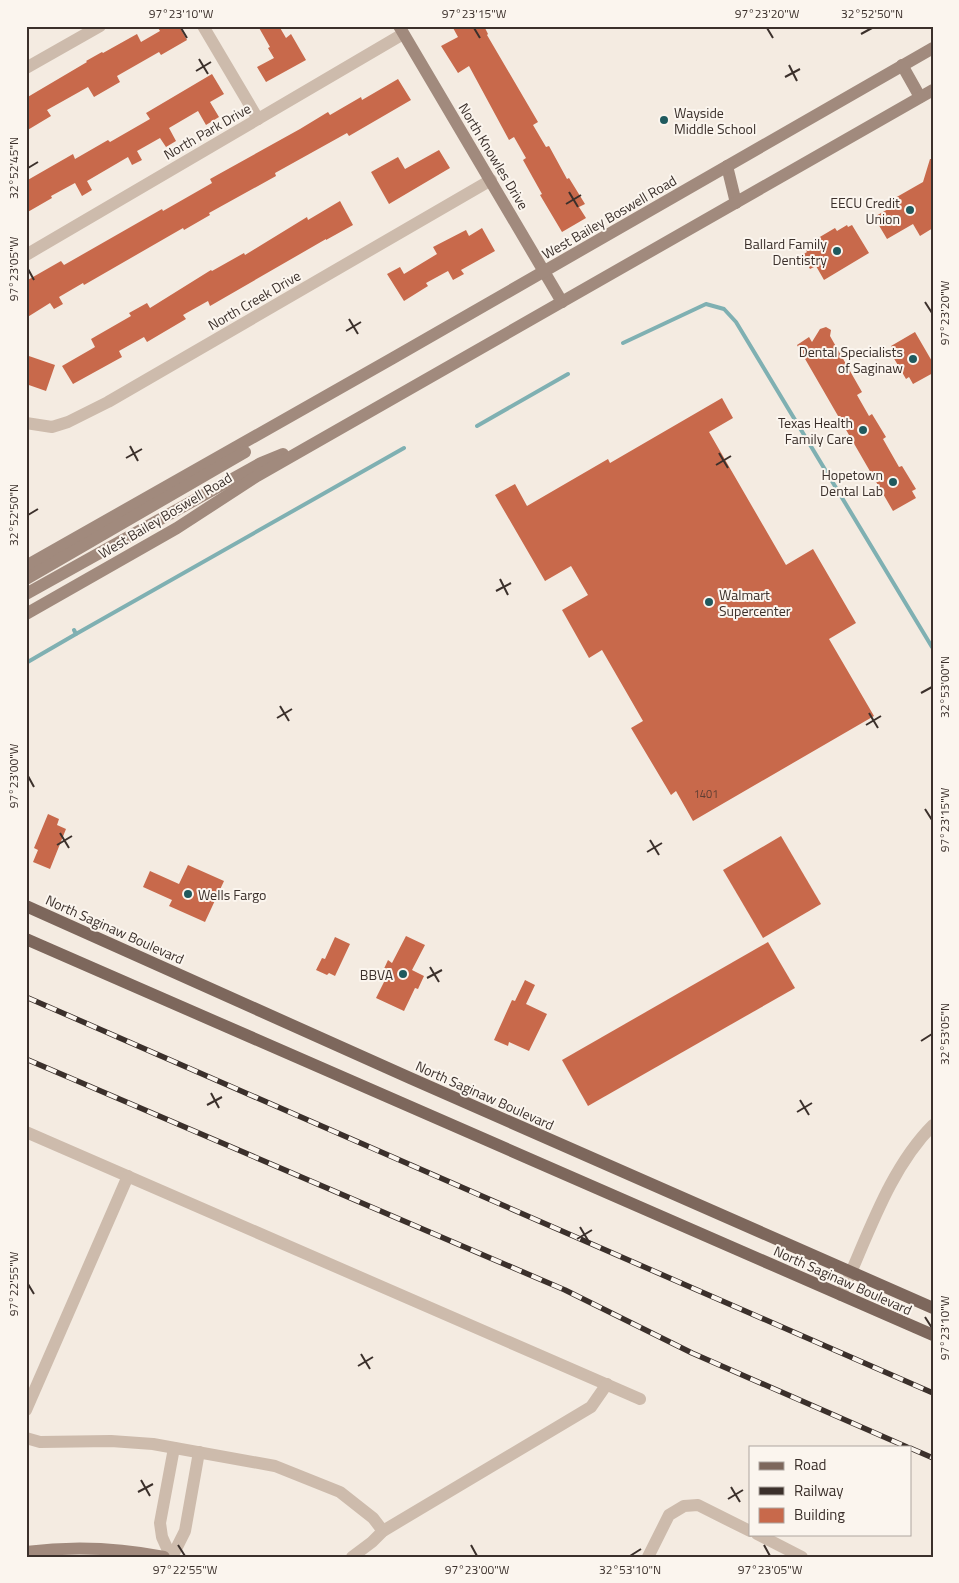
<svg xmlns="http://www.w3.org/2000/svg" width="959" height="1583" viewBox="0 0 959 1583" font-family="'Titillium Web',sans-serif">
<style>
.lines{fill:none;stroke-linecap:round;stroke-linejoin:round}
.stream{stroke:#7fb0b2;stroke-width:4}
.building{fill:#c8694b}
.street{stroke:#cdbbac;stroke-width:12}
.secondary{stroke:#a18a7d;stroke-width:12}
.primary{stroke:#7d675c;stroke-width:12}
.rail-casing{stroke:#3b302b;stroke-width:5.5}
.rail{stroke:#fbf5ee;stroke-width:4;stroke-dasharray:11;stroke-linecap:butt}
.ticks{fill:none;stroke:#3b302b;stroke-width:2}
.poi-dot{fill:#1f5a5e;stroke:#fbf5ee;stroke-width:2}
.labels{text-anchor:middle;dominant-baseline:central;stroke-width:4;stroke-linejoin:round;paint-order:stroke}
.number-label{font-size:11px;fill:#5e3e33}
.poi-label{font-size:14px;fill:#3b302b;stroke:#fbf5ee;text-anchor:end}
.street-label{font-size:14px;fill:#3b302b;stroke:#fbf5ee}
.neatline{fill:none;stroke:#3b302b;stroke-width:2}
.ticks-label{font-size:12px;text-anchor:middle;fill:#3b302b}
</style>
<rect width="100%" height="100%" fill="#f4ebe1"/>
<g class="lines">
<g class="stream">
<polyline points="623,343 706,304 724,309 736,322 932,647"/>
<polyline points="477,426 568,374"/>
<polyline points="74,630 76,634 404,448"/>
<polyline points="26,663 76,634"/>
</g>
</g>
<g class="building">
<polygon points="157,26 179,26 187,40 161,55 159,52 117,76 120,82 94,97 88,87 47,110 51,116 26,131 26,98 87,62 86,61 102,52 103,53 137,34 141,42 160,31"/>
<polygon points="258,26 279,26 286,38 291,34 306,60 266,82 257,67 274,58 268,48 270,47"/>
<polygon points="452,26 484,26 488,34 487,35 538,122 533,125 546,147 549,146 567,179 569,178 585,204 579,207 586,218 562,232 540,195 542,194 523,160 526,158 514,137 509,140 469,66 458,73 441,46 458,37"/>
<polygon points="212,74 224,94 210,102 219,117 206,125 198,111 169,128 176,141 166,147 160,138 137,151 142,160 132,165 128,157 87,181 92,190 82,196 75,183 51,196 52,198 26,213 26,181 73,154 75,159 108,140 110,142 150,119 146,113"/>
<polygon points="398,79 411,100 349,136 347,133 275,173 276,176 209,213 210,215 184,230 183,228 84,285 83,283 59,297 63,304 54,309 50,303 26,318 26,281 61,261 64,265 162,209 163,211 212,183 210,179 300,129 328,112 330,115 361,97 362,100"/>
<polygon points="439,150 450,168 389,204 371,172 398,157 405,169"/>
<polygon points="930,159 933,159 933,228 920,236 913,224 887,239 874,217 899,203 895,198 923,182"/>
<polygon points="340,201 353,225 326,240 326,239 210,306 208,301 183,315 186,319 147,342 144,337 119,351 122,357 73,384 62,366 95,347 91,339 131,316 129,313 147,303 150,308 211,270 212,271 244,253 245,255 307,217 308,220"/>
<polygon points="847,225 848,227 852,225 869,253 824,280 816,266 810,269 802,255 807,252 805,249 815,244 813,241 835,228 837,231"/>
<polygon points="482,228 495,251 461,270 464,274 453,280 448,271 426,283 428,286 404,301 387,274 400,267 404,274 437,254 433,247 466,230 469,236"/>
<polygon points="826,327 831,330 830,336 862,392 857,395 869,416 872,414 886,437 883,439 899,467 902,466 916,489 912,491 916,498 893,511 797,345 809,337 812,342 820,329"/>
<polygon points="915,332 933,363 933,373 913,384 909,377 906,379 892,355 895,354 891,346"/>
<polygon points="26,355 55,365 46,391 26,384"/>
<polygon points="722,398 733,418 709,432 786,565 813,549 856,623 829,639 874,716 693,821 676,791 671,795 631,728 643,721 602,650 589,658 562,610 588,595 571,566 545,581 495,495 515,484 527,506 608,459 610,463"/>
<polygon points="48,814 59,819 57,825 66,829 50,869 33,862 38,850 34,848"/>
<polygon points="781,836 821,904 763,938 723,870"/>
<polygon points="188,865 224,881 205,922 169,906 172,900 143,887 150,871 179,884"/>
<polygon points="406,936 425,945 412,970 424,976 418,989 415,988 404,1011 376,998 387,976 382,973 388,960 392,963"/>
<polygon points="335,937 350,944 335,976 329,973 327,975 316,970 322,958 325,959"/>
<polygon points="768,942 795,988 588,1106 562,1060"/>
<polygon points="525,980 535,985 526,1004 547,1014 529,1051 509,1042 508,1046 494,1040 512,1000 515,1001"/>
</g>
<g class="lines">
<g class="street">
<polyline points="203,26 258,119"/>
<polyline points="26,68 100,26"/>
<polyline points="26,255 403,34"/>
<polyline points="26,423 52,427 68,422 108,402 491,180"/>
<polyline points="26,1132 640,1399"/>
<path d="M841 1295C867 1239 888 1170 933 1125"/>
<polyline points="26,1410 128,1176"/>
<polyline points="26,1438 40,1442 111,1441 153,1444 275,1466 340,1492 373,1518 383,1531"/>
<polyline points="757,1534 802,1557"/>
<polyline points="171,1557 162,1537 160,1523 174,1448"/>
<polyline points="172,1557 185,1531 199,1452"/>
<polyline points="352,1557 372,1542 383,1531 591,1407 607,1384"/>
<polyline points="648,1557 669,1515 684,1506 698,1505 750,1531"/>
</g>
<g class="secondary">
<polyline points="399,26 562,302"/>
<polyline points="902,65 920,97"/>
<polyline points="727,166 736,203"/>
<polyline points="26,566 393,358 933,48"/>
<polyline points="26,579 245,452"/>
<polyline points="26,594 261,463 283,454"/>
<polyline points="26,614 177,528 257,476 933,90"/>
<path d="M26 1552C72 1546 119 1548 164 1557"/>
</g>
<g class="primary">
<polyline points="26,906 410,1078 933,1308"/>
<polyline points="26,939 933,1335"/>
</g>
<g class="rail-casing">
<g id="rail">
<polyline points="26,997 933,1393"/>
<polyline points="26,1059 565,1290 692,1353 907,1447"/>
<polyline points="910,1448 933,1458"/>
</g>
</g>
<use href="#rail" class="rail"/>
</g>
<path class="ticks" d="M181 28 187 38M474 28 480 38M767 28 773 38M861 34 872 28M199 59 208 74M789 65 797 81M196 71 211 62M785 77 800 69M28 168 38 162M569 192 578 207M566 204 581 195M28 269 34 280M925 302 932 313M349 319 358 334M346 331 361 322M130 446 138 461M719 453 728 468M126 458 142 449M716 465 731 456M28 515 38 509M500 579 508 595M496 591 511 583M921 693 932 687M280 706 289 721M869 713 878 728M277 718 292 709M866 725 881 716M28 776 34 787M925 809 932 820M60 833 69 848M650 840 659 855M57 845 72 836M647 852 662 843M430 967 439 982M427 978 442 970M921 1041 932 1034M211 1093 219 1108M800 1100 809 1115M207 1105 222 1097M797 1112 812 1103M580 1227 589 1242M577 1239 592 1230M28 1284 34 1294M925 1317 932 1328M361 1354 370 1369M358 1366 373 1357M141 1480 150 1496M731 1487 740 1502M138 1492 153 1484M728 1499 743 1490M178 1545 185 1556M471 1545 477 1556M764 1545 770 1556M630 1556 641 1549"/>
<g class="poi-dot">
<circle cx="664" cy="120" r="5"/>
<circle cx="910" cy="210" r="5"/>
<circle cx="837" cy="251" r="5"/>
<circle cx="913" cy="359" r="5"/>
<circle cx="863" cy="430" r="5"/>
<circle cx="893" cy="482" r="5"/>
<circle cx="709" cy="602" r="5"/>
<circle cx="188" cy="894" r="5"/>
<circle cx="403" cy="974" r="5"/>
</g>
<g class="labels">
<g class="number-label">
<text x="706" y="794">1401</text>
</g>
<g class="poi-label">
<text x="674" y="112" text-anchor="start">Wayside<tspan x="674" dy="16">Middle School</tspan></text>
<text x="900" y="202">EECU Credit<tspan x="900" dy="16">Union</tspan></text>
<text x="827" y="243">Ballard Family<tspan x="827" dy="16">Dentistry</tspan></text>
<text x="903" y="351">Dental Specialists<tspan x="903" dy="16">of Saginaw</tspan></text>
<text x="853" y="422">Texas Health<tspan x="853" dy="16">Family Care</tspan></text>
<text x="883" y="474">Hopetown<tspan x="883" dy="16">Dental Lab</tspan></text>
<text x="719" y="594" text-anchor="start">Walmart<tspan x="719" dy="16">Supercenter</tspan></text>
<text x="198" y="894" text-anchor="start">Wells Fargo</text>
<text x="393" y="974">BBVA</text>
</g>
<g class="street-label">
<text transform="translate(207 131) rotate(-30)">North Park Drive</text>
<text transform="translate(494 156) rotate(59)">North Knowles Drive</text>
<text transform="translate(609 217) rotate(-30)">West Bailey Boswell Road</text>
<text transform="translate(254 300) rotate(-30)">North Creek Drive</text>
<text transform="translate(165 515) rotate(-31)">West Bailey Boswell Road</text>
<text transform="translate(115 929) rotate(24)">North Saginaw Boulevard</text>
<text transform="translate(485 1095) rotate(24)">North Saginaw Boulevard</text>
<text transform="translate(843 1280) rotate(24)">North Saginaw Boulevard</text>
</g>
</g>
<rect width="959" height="1583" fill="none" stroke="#fbf5ee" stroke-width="55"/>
<rect x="749" y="1446" width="162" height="90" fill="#fbf5ee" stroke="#aea6a0"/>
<rect x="759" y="1462" width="25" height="8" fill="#7d675c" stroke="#aea6a0"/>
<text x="794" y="1470" font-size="15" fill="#3b302b">Road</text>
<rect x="759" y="1487" width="25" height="8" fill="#3b302b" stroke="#aea6a0"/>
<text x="794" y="1496" font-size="15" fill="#3b302b">Railway</text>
<rect x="759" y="1508" width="25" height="15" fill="#c8694b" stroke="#aea6a0"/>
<text x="794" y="1520" font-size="15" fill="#3b302b">Building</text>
<rect x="28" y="28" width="904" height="1528" class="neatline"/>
<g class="ticks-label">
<text x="181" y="18">97°23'10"W</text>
<text x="474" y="18">97°23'15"W</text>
<text x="767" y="18">97°23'20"W</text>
<text x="872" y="18">32°52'50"N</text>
<text transform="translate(14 168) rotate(-90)" y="4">32°52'45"N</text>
<text transform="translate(14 269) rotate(-90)" y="4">97°23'05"W</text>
<text transform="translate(945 313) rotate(-90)" y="4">97°23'20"W</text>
<text transform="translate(14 515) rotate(-90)" y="4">32°52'50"N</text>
<text transform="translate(945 687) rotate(-90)" y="4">32°53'00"N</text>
<text transform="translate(14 776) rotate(-90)" y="4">97°23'00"W</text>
<text transform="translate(945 820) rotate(-90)" y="4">97°23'15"W</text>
<text transform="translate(945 1034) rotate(-90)" y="4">32°53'05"N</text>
<text transform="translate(14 1284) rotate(-90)" y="4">97°22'55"W</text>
<text transform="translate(945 1328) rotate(-90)" y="4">97°23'10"W</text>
<text x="185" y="1574">97°22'55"W</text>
<text x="477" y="1574">97°23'00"W</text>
<text x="630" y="1574">32°53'10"N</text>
<text x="770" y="1574">97°23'05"W</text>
</g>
</svg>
